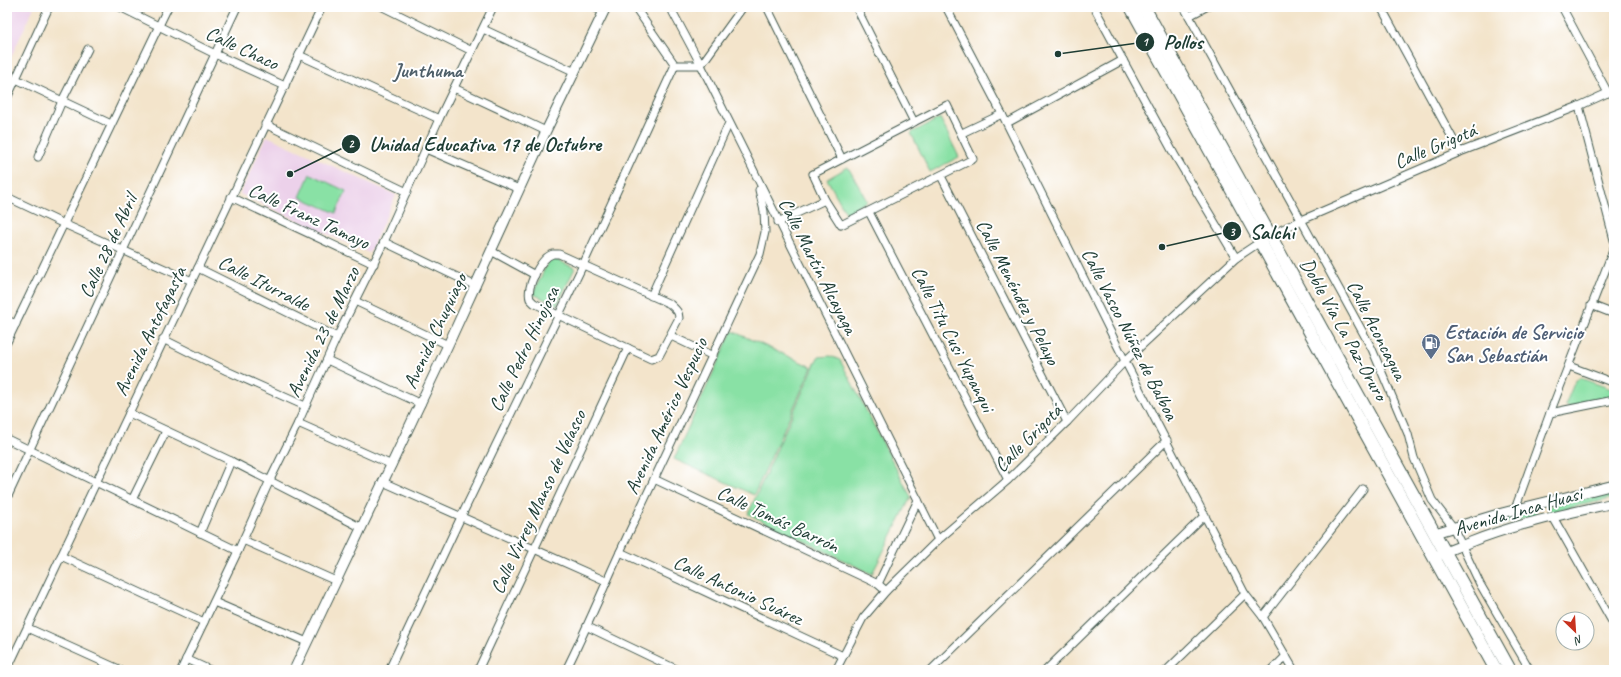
<svg xmlns="http://www.w3.org/2000/svg" width="1621" height="677" viewBox="0 0 1621 677" font-family="Caveat,sans-serif">
<style>
.built{fill:#ecd1ea}
.green{fill:#89e1a5;stroke:#548f6c}
.lines{fill:none;stroke-linecap:round;stroke-linejoin:round}
.minor-casing{stroke:#3f564b;stroke-width:9}
.tertiary-casing{stroke:#3f564b;stroke-width:11}
.trunk-casing{stroke:#3f564b;stroke-width:14}
.minor{stroke:#fff;stroke-width:7}
.tertiary{stroke:#fff;stroke-width:9}
.trunk{stroke:#fff;stroke-width:12}
.labels{text-anchor:middle;dominant-baseline:central;stroke-width:4;stroke-linejoin:round;paint-order:stroke}
.street-label{font-size:20px;fill:#1f3d34;stroke:#fff}
.service-label{font-size:20px;font-weight:bold;fill:#4e5e75;stroke:#fff;text-anchor:start}
.neighbourhood-label{font-size:21px;font-weight:bold;fill:#4f606a;stroke:#fff}
.leader{fill:none;stroke:#1f3d34;stroke-width:1.5}
.callout-dot{fill:#1f3d34;stroke:#fff;stroke-width:1.5}
.mark-label{font-size:12px;text-anchor:middle;font-weight:bold;fill:#fff}
.callout-label{font-size:21px;text-anchor:middle;font-weight:bold;fill:#1f3d34;stroke:#fff;stroke-width:4;stroke-linejoin:round;paint-order:stroke}
</style>
<rect width="100%" height="100%" fill="#fff"/>
<filter id="ink" filterUnits="userSpaceOnUse"><feTurbulence type="fractalNoise" baseFrequency=".025" numOctaves="2"/><feDisplacementMap in="SourceGraphic" scale="8" xChannelSelector="R" yChannelSelector="G"/><feConvolveMatrix kernelMatrix="1 2 1 2 8 2 1 2 1" color-interpolation-filters="sRGB"/></filter>
<filter id="wash" filterUnits="userSpaceOnUse"><feTurbulence type="fractalNoise" baseFrequency=".012" numOctaves="4" result="noise"/><feDisplacementMap in="SourceGraphic" scale="16" xChannelSelector="R" yChannelSelector="G"/><feGaussianBlur stdDeviation="0.9" result="paint"/><feColorMatrix in="noise" values="0 0 0 0 0 0 0 0 0 0 0 0 0 0 0 0 0 1.4 0 .05"/><feComposite in="paint" operator="in"/></filter>
<g filter="url(#wash)">
<rect width="100%" height="100%" fill="#f3e4cb"/>
<g class="built">
<polygon points="7,7 34,7 7,66"/>
<polygon points="267,136 396,195 369,253 240,194"/>
</g>
<g class="green">
<polygon points="940,118 959,157 930,172 911,133"/>
<polygon points="848,167 867,201 846,213 827,179"/>
<polygon points="310,174 346,191 336,213 300,197"/>
<polygon points="550,257 575,268 557,305 533,294"/>
<polygon points="732,331 812,367 754,495 674,459"/>
<polygon points="830,356 840,360 911,497 872,574 748,514 818,357"/>
<polygon points="1580,378 1614,390 1614,397 1569,407 1565,405 1575,381"/>
<polygon points="1614,491 1614,498 1551,512 1548,510 1550,506"/>
<polygon points="1533,510 1537,512 1535,516 1494,527 1491,523 1493,520"/>
</g>
</g>
<g filter="url(#ink)">
<g class="lines">
<g class="minor-casing">
<g id="minor">
<polyline points="120,7 215,54 285,86"/>
<polyline points="383,7 472,51"/>
<polyline points="593,7 604,12"/>
<polyline points="635,7 675,65"/>
<polyline points="670,7 701,65 938,540"/>
<polyline points="767,7 842,159"/>
<polyline points="856,7 914,122"/>
<polyline points="946,7 1002,114 1125,361 1245,594 1263,617 1294,670"/>
<polyline points="1094,7 1174,154 1236,258"/>
<polyline points="1184,7 1372,349 1408,434 1414,458 1432,500 1453,527 1480,584 1530,670"/>
<polyline points="1381,7 1460,152"/>
<polyline points="1562,7 1608,93"/>
<polyline points="1189,16 1206,7"/>
<polyline points="483,29 575,72"/>
<polyline points="299,55 439,119"/>
<polyline points="16,79 111,124"/>
<polyline points="454,88 546,131"/>
<polyline points="7,98 49,7"/>
<polygon points="947,105 973,159 841,225 825,200 813,174"/>
<polyline points="1579,106 1614,240"/>
<polyline points="1007,123 1123,60"/>
<polyline points="265,124 407,192"/>
<polyline points="962,133 1002,114"/>
<polyline points="426,149 519,189"/>
<polyline points="38,157 62,101 88,49"/>
<polyline points="941,176 1067,422"/>
<polyline points="7,197 64,224 192,281"/>
<polyline points="231,197 374,264"/>
<polyline points="869,212 1008,480"/>
<polyline points="778,222 825,200"/>
<polyline points="1270,235 1302,220 1460,152 1579,106 1614,90"/>
<polyline points="384,242 476,286"/>
<polyline points="491,251 535,275"/>
<path d="M553 254H559L670 304C675 309 679 311 679 318L659 356 651 359 558 315 534 303 530 299C526 287 541 257 553 254Z"/>
<polyline points="198,268 337,337"/>
<polyline points="651,296 729,123"/>
<polyline points="355,301 448,345"/>
<polyline points="1591,305 1614,314"/>
<polyline points="7,320 16,324"/>
<polyline points="671,336 713,356"/>
<polyline points="163,339 227,371 305,406"/>
<polyline points="7,342 168,7"/>
<polyline points="327,360 421,404"/>
<polyline points="1569,366 1614,383"/>
<polyline points="129,413 231,461 362,528"/>
<polyline points="1550,413 1614,400"/>
<polyline points="298,423 392,465"/>
<polyline points="7,439 238,551"/>
<polyline points="654,479 878,584 886,591"/>
<polyline points="383,482 606,581"/>
<polyline points="7,498 237,7"/>
<polyline points="132,500 166,431"/>
<polyline points="1515,509 1550,413 1614,248"/>
<polyline points="1553,517 1614,625"/>
<polyline points="200,533 231,461"/>
<polyline points="243,540 336,581"/>
<polyline points="620,552 843,656"/>
<polyline points="61,556 204,622"/>
<polyline points="878,584 918,500"/>
<polyline points="214,602 307,642"/>
<polyline points="1263,617 1363,489"/>
<polyline points="588,627 678,670"/>
<polyline points="28,628 121,670"/>
<polyline points="186,659 210,670"/>
<polyline points="7,670 322,7"/>
<polyline points="181,670 238,551 270,480 298,423 337,337 384,242 439,119 493,7"/>
<polyline points="389,670 461,517 583,265 675,65 701,65 743,7"/>
<polyline points="478,670 628,348"/>
<path d="M566 670C590 622 610 572 633 524 675 433 718 344 760 254L765 232 764 211 759 190"/>
<polyline points="836,670 863,618 886,591 938,540 1008,480 1067,422 1125,361 1236,258 1260,242"/>
<polyline points="931,670 1167,440"/>
<polyline points="1046,670 1205,515"/>
<polyline points="1167,670 1245,594"/>
<polyline points="1272,670 1286,656"/>
</g>
</g>
<g class="tertiary-casing">
<g id="tertiary">
<polyline points="1435,533 1498,514 1614,485"/>
<path d="M1439 555C1448 550 1458 547 1468 543 1515 524 1565 514 1614 503"/>
<polyline points="294,670 448,345 546,131 606,7"/>
</g>
</g>
<g class="trunk-casing">
<g id="trunk">
<polyline points="1131,7 1496,670"/>
<polyline points="1144,7 1510,670"/>
</g>
</g>
<use href="#minor" class="minor"/>
<use href="#tertiary" class="tertiary"/>
<use href="#trunk" class="trunk"/>
</g>
</g>
<defs>
<g id="fuel-pin" transform="scale(1)"><path d="M0 17L-7.5 6A9.5 9.5 0 1 1 7.5 6Z" fill="#5c6f8a" stroke="#fff"/><path d="M-5.5-6h7V0h2V4h1.3V-2.5L3-4.5l.8-.8L6-3V5H2.5V1h-1V6h-7ZM-4.2-4.7v3.2H.2V-4.7Z" fill="#fff"/></g>
</defs>
<g fill-rule="evenodd">
<use href="#fuel-pin" x="1431" y="343"/>
</g>
<g class="labels">
<g class="street-label">
<text transform="translate(242 48) rotate(25)">Calle Chaco</text>
<text transform="translate(1435 146) rotate(-23)">Calle Grigotá</text>
<text transform="translate(309 216) rotate(25)">Calle Franz Tamayo</text>
<text transform="translate(108 246) rotate(-65)">Calle 28 de Abril</text>
<text transform="translate(818 266) rotate(63)">Calle Martín Alcayaga</text>
<text transform="translate(264 283) rotate(27)">Calle Iturralde</text>
<text transform="translate(1018 292) rotate(63)">Calle Menéndez y Pelayo</text>
<text transform="translate(1344 329) rotate(61)">Doble Vía La Paz-Oruro</text>
<text transform="translate(1377 330) rotate(63)">Calle Aconcagua</text>
<text transform="translate(150 331) rotate(-64)">Avenida Antofagasta</text>
<text transform="translate(435 331) rotate(-65)">Avenida Chuquiago</text>
<text transform="translate(323 332) rotate(-64)">Avenida 23 de Marzo</text>
<text transform="translate(1130 334) rotate(63)">Calle Vasco Núñez de Balboa</text>
<text transform="translate(953 339) rotate(63)">Calle Titu Cusi Yupanqui</text>
<text transform="translate(524 349) rotate(-64)">Calle Pedro Hinojosa</text>
<text transform="translate(666 416) rotate(-65)">Avenida Américo Vespucio</text>
<text transform="translate(1028 438) rotate(-45)">Calle Grigotá</text>
<text transform="translate(538 502) rotate(-65)">Calle Virrey Manso de Velasco</text>
<text transform="translate(1518 511) rotate(-16)">Avenida Inca Huasi</text>
<text transform="translate(778 519) rotate(25)">Calle Tomás Barrón</text>
<text transform="translate(738 590) rotate(25)">Calle Antonio Suárez</text>
</g>
<g class="service-label">
<text x="1445" y="332">Estación de Servicio<tspan x="1445" dy="23">San Sebastián</tspan></text>
</g>
<g class="neighbourhood-label">
<text x="428" y="70">Junthuma</text>
</g>
</g>
<path class="leader" d="M1058 54L1145 42M290 174L351 144M1162 247L1232 231"/>
<g class="callout-dot">
<circle cx="1058" cy="54" r="4"/>
<circle cx="290" cy="174" r="4"/>
<circle cx="1162" cy="247" r="4"/>
<circle cx="1145" cy="42" r="10"/>
<circle cx="351" cy="144" r="10"/>
<circle cx="1232" cy="231" r="10"/>
</g>
<g class="mark-label">
<text x="1145" y="46">1</text>
<text x="351" y="148">2</text>
<text x="1232" y="236">3</text>
</g>
<g class="callout-label">
<text x="1183" y="49">Pollos</text>
<text x="485" y="151">Unidad Educativa 17 de Octubre</text>
<text x="1272" y="239">Salchi</text>
</g>
<rect width="1621" height="677" fill="none" stroke="#fff" stroke-width="24"/>
<g transform="translate(1575 631) rotate(155)"><circle r="19" fill="#ffffff" stroke="#a5b1ae"/>
<path d="M0-3L7 15L0 10L-7 15Z" fill="#c8321e"/>
<text y="-6" font-size="11" font-weight="bold" text-anchor="middle" fill="#1f3d34">N</text>
</g>
</svg>
